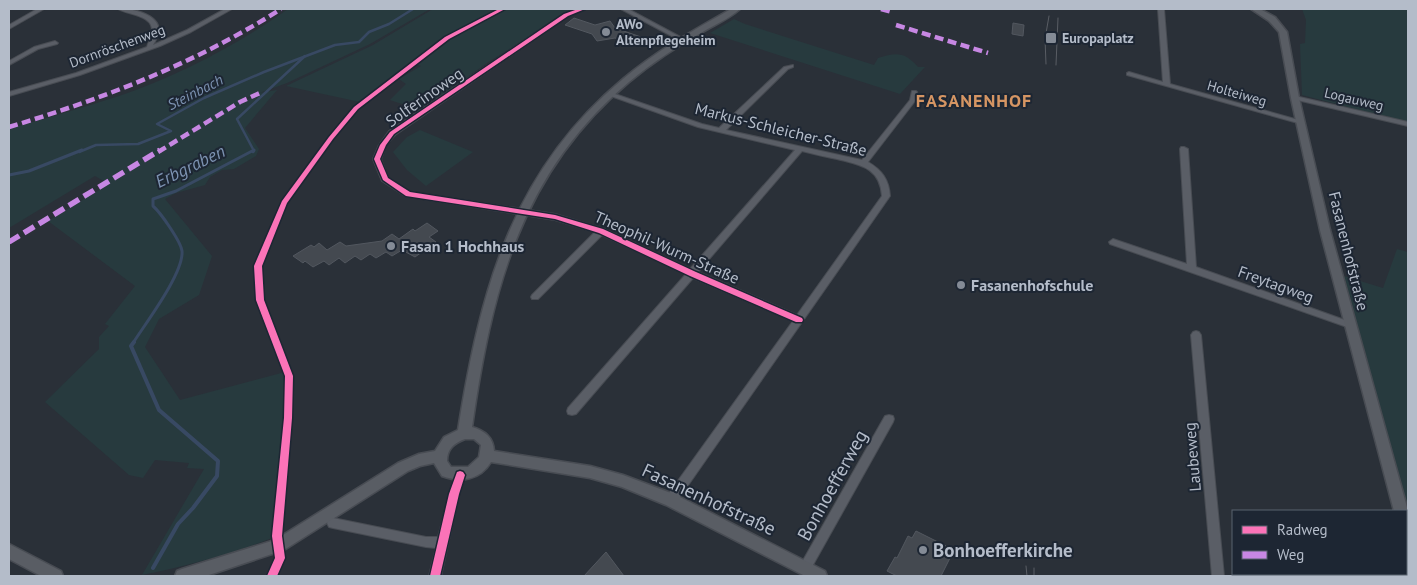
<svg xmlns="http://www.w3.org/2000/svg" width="1417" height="585" viewBox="0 0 1417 585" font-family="'PT Sans',sans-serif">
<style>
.green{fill:#273a3e}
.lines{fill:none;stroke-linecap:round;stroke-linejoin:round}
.stream-far2{stroke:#384963;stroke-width:2.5}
.stream-far1{stroke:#384963;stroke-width:3}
.stream{stroke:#384963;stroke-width:4}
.building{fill:#444950;stroke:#52575f}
.street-casing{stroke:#484c53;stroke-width:2}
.secondary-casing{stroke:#484c53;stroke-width:3}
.street{fill:#5a5e66;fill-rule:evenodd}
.secondary{fill:#595d64;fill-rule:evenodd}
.tram{stroke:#595d64;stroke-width:1}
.quiet-far1{stroke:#c787e3;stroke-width:4.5;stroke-dasharray:9 4.5;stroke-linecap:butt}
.quiet{stroke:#c787e3;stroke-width:5.5;stroke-dasharray:12 5.5;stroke-linecap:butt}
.cycleway-casing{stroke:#1d2633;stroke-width:3}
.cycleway{fill:#fb73b8;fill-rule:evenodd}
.poi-dot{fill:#848b96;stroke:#1d2633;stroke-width:2}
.labels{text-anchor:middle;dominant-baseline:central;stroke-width:4;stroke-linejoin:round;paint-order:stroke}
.far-poi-label{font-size:14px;font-weight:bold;fill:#b4bcc9;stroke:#1d2633;text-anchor:start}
.far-street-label{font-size:14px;fill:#b4bcc9;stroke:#1d2633}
.far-water-label{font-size:15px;font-style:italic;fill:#7c92b1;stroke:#1d2633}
.street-label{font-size:16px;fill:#b4bcc9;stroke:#1d2633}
.poi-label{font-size:16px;font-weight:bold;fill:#b4bcc9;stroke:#1d2633;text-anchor:start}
.far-district-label{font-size:18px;font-weight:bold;letter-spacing:1px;fill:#d59563;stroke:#1d2633}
.water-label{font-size:18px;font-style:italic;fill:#7c92b1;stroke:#1d2633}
.near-street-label{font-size:19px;fill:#b4bcc9;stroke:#1d2633}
.near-poi-label{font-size:19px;font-weight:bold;fill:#b4bcc9;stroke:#1d2633;text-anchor:start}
</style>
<rect width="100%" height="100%" fill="#2a3038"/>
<g class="green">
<path d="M288 9H430L370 44 287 83 243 99 244 101 259 93 277 90 245 128 259 149 256 156 234 169 222 170 210 177 205 185 176 193 165 199 212 256 199 295 159 319 145 347 180 400 285 372 284 419 272 538C229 555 187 566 142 575L204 469 187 468 189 463 155 460 143 478 129 475 45 402 99 349V337L109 326 105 324 135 286 48 221 109 184 95 176 9 228V129C45 118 82 108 119 96 178 76 237 45 288 9Z"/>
<polygon points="433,9 575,9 490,61 420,110 390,100 406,84 399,79 421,66 411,62 360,102 286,86 373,45"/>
<polygon points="1302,9 1408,9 1408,123 1302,95 1300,44 1305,43 1306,20"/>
<path d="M734 19 745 24 874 65 878 58C897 52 905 52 918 67H925L900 94 710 33Z"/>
<polygon points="420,130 473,152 426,186 407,170 393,152 407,137"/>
<polygon points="1397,249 1408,252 1408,517 1344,276 1383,288"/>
</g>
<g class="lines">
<g class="stream-far2">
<polyline points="79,152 96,145 138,144 171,131 157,124 204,98 264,72 335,45 359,42 369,32 389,24 413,9"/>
<polyline points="253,152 254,151 237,119 305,56"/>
</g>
<g class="stream-far1">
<polyline points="9,175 29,171 82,150"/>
<path d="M133 343C145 324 184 273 182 251 181 242 161 213 153 206V199L176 191 254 150"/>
</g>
<polyline class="stream" points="134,342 131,346 159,410 218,461 217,476 193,508 178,524 153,568"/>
</g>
<g class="building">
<polygon points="574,18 595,25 610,21 615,28 644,38 636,45 615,38 597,41 592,34 565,25"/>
<polygon points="1013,23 1024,25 1023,36 1012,34"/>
<polygon points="427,223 438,231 429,237 436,242 415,257 402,250 392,256 386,252 376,258 370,254 361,260 355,256 345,263 339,258 329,265 324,261 313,267 305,261 303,263 293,256 311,245 314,247 319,243 327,250 340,242 346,246 382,241 392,234 399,239 413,229 415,231"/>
<polygon points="916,531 946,546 943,554 950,558 941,576 897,576 887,571 895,557 897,558 908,536 912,538"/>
<polygon points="606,552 624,576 584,576"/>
</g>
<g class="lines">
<g class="street-casing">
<g id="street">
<polygon points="37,9 44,9 9,29 9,25"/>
<path d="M118 9C130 8 158 13 159 30 159 35 156 40 153 45L187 30 225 9H232L191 32 160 46 80 75 9 96V92L76 73 147 47C148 42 152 38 152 32 154 15 128 15 118 9Z"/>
<path d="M577 9H585L568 16 395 135 386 145 381 159 388 178 410 192 555 214 604 229 690 269 795 150 698 127 608 95V93H612L702 124 719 128 784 67 793 65V67L788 69 726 130 862 160 910 100 912 91H916L917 92 915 101 868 162C882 170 889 180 890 196L675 504 671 505 667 504 666 500 667 496 793 321 693 278 576 414 572 415 568 414 567 411 568 408 686 274 602 235 538 299H532L531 297 532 295 595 232 555 220 405 196 382 181 373 159 379 145 389 131 564 14ZM802 151C814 154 826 157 837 159 860 165 880 167 882 196L797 315 698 272Z"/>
<polygon points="621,9 628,9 686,40 681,41"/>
<polygon points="1158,9 1164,9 1170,84 1302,121 1302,123 1298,123 1127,75 1127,73 1129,72 1163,82"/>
<polygon points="55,41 58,43 57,44 38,49 9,65 9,61 34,47"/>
<polygon points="1295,96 1408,122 1408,126 1293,99 1292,98"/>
<polygon points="1181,147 1184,147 1188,149 1196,267 1353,323 1355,325 1353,327 1347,327 1110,244 1109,242 1113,239 1187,264 1180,149"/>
<polygon points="1196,331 1199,332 1201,335 1224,576 1212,576 1191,335 1193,332"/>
<polygon points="889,415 893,416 894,419 893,422 809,572 805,574 801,572 799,568 801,564 885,416"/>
<polygon points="460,470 464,472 465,475 459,494 441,576 429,576 436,548 426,547 333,528 329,527 327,523 329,519 333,518 426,537 438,537 455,475 456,472"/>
</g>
</g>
<g class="secondary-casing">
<g id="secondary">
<path d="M731 9H740C729 19 714 25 701 33 676 47 652 63 629 82 520 173 491 293 472 427 485 431 493 437 494 451L590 466 623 475 676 495 825 571 827 576H805L666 505 622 487 590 478 491 462C480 480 461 483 442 476L434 463 420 466 408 471 284 550 206 576H175L177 571 182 569 275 540 398 463 419 454 435 451 444 437 458 430C480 292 511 172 623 79 656 51 694 30 731 9ZM465 439H474L481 445 479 457 468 467H451L447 461C447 449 454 443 465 439Z"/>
<polygon points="1251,9 1260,9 1275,17 1287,32 1299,98 1330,230 1408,511 1406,516 1406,511 1394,511 1320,230 1291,98 1279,32 1269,21"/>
<polygon points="1406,521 1408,522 1408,545 1406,544"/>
<polygon points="9,544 61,571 63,576 41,576 9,559"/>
</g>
</g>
<use href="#street" class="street"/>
<use href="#secondary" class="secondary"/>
<g class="tram">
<polyline points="1046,64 1045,39 1049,16"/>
<polyline points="1056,65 1058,18"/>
<polyline points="1026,566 1027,576"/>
<polyline points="1034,568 1034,576"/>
</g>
<g class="quiet-far1">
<polyline points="881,9 892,12"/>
<polyline points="896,25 988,53"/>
<path d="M9 127C105 98 196 63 281 9"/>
<polyline points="158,152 240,102 262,92"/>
</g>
<polyline class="quiet" points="9,242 160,150"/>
<g class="cycleway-casing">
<g id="cycleway">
<polygon points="499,9 505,9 449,39 358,109 333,139 287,203 262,266 264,300 293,376 292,418 282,536 285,558 277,576 267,576 275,558 272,536 284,418 285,376 256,300 254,266 282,201 329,137 354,107 445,37"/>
<polygon points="578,9 585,9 568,16 394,134 386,145 380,159 388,178 410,192 555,215 603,229 696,272 802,318 803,320 802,322 796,322 690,276 599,233 555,219 406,196 383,180 374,159 380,145 390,132 564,14"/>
<polygon points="460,471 463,472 465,475 459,494 440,576 430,576 449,494 457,472"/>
</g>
</g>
<use href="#cycleway" class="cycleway"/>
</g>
<g class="poi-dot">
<circle cx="606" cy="32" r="5"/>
<rect x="1045" y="32" width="12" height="12" rx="2.5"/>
<circle cx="391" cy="246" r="5"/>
<circle cx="961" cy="285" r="5"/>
<circle cx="923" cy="550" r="5"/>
</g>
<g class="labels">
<g class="far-poi-label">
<text x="616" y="24">AWo<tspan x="616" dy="16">Altenpflegeheim</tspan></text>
<text x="1062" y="38">Europaplatz</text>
</g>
<g class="far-street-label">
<text transform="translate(117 46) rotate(-20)">Dornröschenweg</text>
<text transform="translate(1237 93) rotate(16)">Holteiweg</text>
<text transform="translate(1354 99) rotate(13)">Logauweg</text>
</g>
<g class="far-water-label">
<text transform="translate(195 92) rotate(-27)">Steinbach</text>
</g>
<g class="street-label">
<text transform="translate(424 97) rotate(-35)">Solferinoweg</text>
<text transform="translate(781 129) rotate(14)">Markus-Schleicher-Straße</text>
<text transform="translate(667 247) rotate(24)">Theophil-Wurm-Straße</text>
<text transform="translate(1349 251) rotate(76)">Fasanenhofstraße</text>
<text transform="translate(1276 284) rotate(20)">Freytagweg</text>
<text transform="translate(1192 457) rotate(-95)">Laubeweg</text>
</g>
<g class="poi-label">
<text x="401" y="246">Fasan 1 Hochhaus</text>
<text x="971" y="285">Fasanenhofschule</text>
</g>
<g class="far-district-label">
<text x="974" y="100">FASANENHOF</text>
</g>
<g class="water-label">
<text transform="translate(190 166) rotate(-26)">Erbgraben</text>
</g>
<g class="near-street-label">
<text transform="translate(832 485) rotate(-61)">Bonhoefferweg</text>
<text transform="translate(709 499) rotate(25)">Fasanenhofstraße</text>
</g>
<g class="near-poi-label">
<text x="933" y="550">Bonhoefferkirche</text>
</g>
</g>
<rect width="1417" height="585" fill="none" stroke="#b4bcc9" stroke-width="20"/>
<rect x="1232" y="510" width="175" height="65" fill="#1d2633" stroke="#59626f"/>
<rect x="1242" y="526" width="25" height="8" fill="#fb73b8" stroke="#59626f"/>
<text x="1277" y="535" font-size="15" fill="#b4bcc9">Radweg</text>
<rect x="1242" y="551" width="25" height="8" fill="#c787e3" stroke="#59626f"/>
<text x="1277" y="560" font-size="15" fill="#b4bcc9">Weg</text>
</svg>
